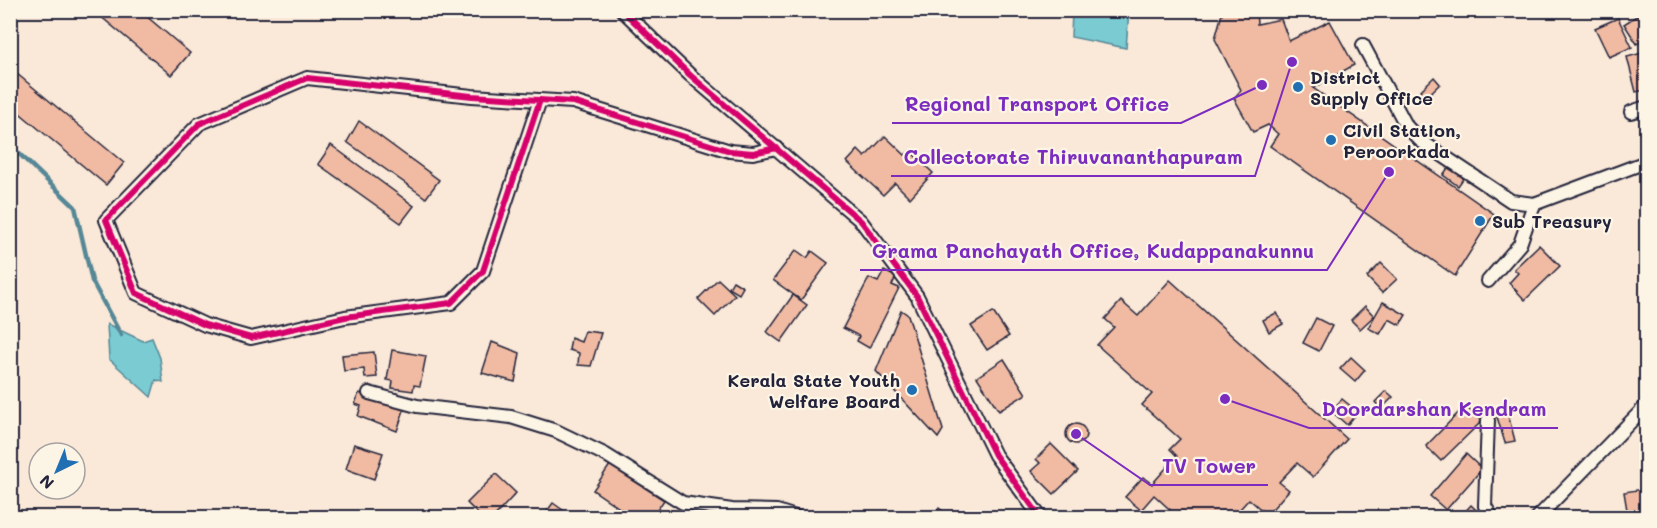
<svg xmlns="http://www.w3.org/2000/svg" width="1657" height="528" viewBox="0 0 1657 528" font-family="Mali,sans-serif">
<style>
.water{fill:#7acbd2;stroke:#578796;stroke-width:1.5}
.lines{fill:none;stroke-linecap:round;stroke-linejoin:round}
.stream{stroke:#578796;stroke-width:4.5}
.building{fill:#f1bba3;stroke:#22223b;stroke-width:1.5}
.minor-casing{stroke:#22223b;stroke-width:16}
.minor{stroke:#fcf5e5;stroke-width:12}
.cycleway-casing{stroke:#fcf5e5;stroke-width:10}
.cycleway{stroke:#d6006c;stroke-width:6}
.poi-dot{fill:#1f6fb2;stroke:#fcf5e5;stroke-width:2}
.labels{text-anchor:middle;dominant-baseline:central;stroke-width:4.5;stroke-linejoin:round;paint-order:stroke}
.poi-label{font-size:18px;font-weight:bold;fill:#22223b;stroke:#fcf5e5;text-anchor:start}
.leader{fill:none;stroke:#7b2cbf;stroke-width:2}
.callout-dot{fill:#7b2cbf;stroke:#fcf5e5;stroke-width:2}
.callout-label{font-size:20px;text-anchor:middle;font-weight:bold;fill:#7b2cbf;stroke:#fcf5e5;stroke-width:4.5;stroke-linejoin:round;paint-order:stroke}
</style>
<rect width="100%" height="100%" fill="#fae9d8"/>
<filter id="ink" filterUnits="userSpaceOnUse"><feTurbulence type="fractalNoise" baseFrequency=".0167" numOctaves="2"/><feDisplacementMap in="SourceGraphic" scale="12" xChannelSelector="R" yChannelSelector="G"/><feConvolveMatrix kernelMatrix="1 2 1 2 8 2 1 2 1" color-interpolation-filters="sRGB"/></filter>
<g filter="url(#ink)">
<g class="water">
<polygon points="1072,11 1129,11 1126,48 1071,37"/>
<polygon points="107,324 143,341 152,338 160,358 163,382 156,380 151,397 109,359"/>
</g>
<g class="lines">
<polyline class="stream" points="10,145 75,207 92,281 121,335"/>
</g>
<g class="building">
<polygon points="93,10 139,10 190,53 171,75"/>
<polygon points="1223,10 1256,10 1257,24 1281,19 1289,41 1330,21 1354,65 1313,88 1494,214 1455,276 1270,146 1278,134 1268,125 1253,132 1234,98 1241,90 1215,39"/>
<polygon points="1641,13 1646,21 1646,38 1637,44 1624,24"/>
<polygon points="1618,18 1632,47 1609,57 1595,28"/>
<polygon points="1646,52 1646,90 1636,92 1627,57"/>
<polygon points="10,68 124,163 106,185 10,105"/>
<polygon points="1434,77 1440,84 1425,98 1419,92"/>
<polygon points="359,121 439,180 426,198 347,142"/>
<polygon points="885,136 905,155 910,151 933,173 910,198 895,183 883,195 847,162 858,150 865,157"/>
<polygon points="331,145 414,206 401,223 318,164"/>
<polygon points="1450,165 1465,176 1458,186 1443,175"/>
<polygon points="1539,245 1560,266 1525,300 1509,283 1518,273 1514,269"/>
<polygon points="796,250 807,258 812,251 828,263 801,300 773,280"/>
<polygon points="1381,263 1397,279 1382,293 1367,277"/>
<polygon points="884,271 896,277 892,285 899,288 869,348 857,341 859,336 843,328 869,278 878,282"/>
<polygon points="718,279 735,295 715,316 698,299"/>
<polygon points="1170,280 1347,439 1313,477 1297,463 1279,482 1289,490 1267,515 1249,499 1232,518 1179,518 1154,495 1141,510 1125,497 1143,477 1152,484 1177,456 1170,449 1180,439 1142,405 1152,394 1097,345 1114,327 1105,319 1121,301 1138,316"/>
<polygon points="733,281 743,287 739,294 729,288"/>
<polygon points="793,295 807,305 781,342 767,332"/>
<polygon points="1383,302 1406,315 1400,325 1389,319 1380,334 1368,328"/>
<polygon points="1365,306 1374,316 1360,329 1351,320"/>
<polygon points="901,310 908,315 943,430 938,438 876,371"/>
<polygon points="993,312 1009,336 987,350 971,326"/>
<polygon points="1276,313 1283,324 1269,332 1263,320"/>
<polygon points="1316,318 1332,326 1319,351 1303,343"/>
<polygon points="585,331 601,333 591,366 578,365 579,353 569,350 571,338 581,342"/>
<polygon points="492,342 520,353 515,382 482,373"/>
<polygon points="392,350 426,356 420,386 414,385 413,391 392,388 393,381 387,380"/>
<polygon points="374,352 377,377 365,378 364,369 344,371 342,355"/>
<polygon points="1351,357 1365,370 1355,382 1340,369"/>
<polygon points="1004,359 1026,394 999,411 977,377"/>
<polygon points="1386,391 1393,397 1381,409 1375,402"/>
<polygon points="359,393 404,410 397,431 358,416 361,406 355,404"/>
<polygon points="1342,399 1358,412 1347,425 1331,411"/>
<polygon points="1465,406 1482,421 1441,461 1426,446"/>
<polygon points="1508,414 1515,441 1505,443 1497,417"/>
<circle cx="1076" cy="434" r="10"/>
<polygon points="354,444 383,453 374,479 346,469"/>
<polygon points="1051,444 1078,471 1054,494 1031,471 1040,463 1036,459"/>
<polygon points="1466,454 1482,469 1446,510 1430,496"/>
<polygon points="610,465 664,500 652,518 634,518 593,490"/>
<polygon points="496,474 516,493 493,518 482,518 467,503"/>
<polygon points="1643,489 1646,514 1628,516 1624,492"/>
<polygon points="553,503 574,518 542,518"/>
<polygon points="1471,505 1484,518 1459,518"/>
<polygon points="939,508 950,517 950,518 930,518"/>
</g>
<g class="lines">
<g class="minor-casing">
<g id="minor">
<polyline points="622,10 690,75 861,221 917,296 995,455 1041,518"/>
<polyline points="1363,45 1407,127 1421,141 1511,201 1534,204 1646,162"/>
<polyline points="540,100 483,271 451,303 345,317 251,338 205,325 136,293 106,220 199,124 307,78 472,96 573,102 730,151 753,153 777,148"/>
<polyline points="1631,112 1646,107"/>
<polyline points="1488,281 1520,244 1534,204"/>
<polyline points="369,393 417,406 511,417 556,431 606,455 683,503 732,510 777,511 799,518"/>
<polyline points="1488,420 1485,506 1492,518"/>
<polyline points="1537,518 1646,406"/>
</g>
</g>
<use href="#minor" class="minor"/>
<g class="cycleway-casing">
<g id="cycleway">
<polyline points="622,10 690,75 861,221 917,296 995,455 1041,518"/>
<polyline points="540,100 483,271 451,303 345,317 251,338 205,325 136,293 106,220 199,124 307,78 472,96 573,102 730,151 753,153 777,148"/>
</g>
</g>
<use href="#cycleway" class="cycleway"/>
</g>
</g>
<g class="poi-dot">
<circle cx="1298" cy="87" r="6"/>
<circle cx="1331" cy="140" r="6"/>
<circle cx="1480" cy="221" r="6"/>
<circle cx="912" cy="390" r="6"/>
</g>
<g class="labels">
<g class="poi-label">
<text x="1310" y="77">District<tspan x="1310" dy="21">Supply Office</tspan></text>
<text x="1343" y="130">Civil Station,<tspan x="1343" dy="21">Peroorkada</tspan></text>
<text x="1492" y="221">Sub Treasury</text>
<text x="900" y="380" text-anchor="end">Kerala State Youth<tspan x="900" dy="21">Welfare Board</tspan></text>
</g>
</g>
<path class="leader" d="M1262 85L1181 123H892M1292 62L1255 176H891M1389 172L1327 270H860M1225 399L1309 428H1558M1076 434L1150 485H1268"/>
<g class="callout-dot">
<circle cx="1262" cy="85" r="6"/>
<circle cx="1292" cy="62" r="6"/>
<circle cx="1389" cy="172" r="6"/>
<circle cx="1225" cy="399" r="6"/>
<circle cx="1076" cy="434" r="6"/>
</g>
<g class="callout-label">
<text x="1037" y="111">Regional Transport Office</text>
<text x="1073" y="164">Collectorate Thiruvananthapuram</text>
<text x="1093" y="258">Grama Panchayath Office, Kudappanakunnu</text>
<text x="1434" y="416">Doordarshan Kendram</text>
<text x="1209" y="473">TV Tower</text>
</g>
<rect width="1657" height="528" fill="none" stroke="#fcf5e5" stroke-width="36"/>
<rect x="18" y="18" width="1621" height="492" fill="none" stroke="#22223b" stroke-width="2" filter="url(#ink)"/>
<g transform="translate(57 471) rotate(223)"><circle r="28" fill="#fcf5e5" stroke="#a5a1a1" stroke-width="1.5"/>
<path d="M0-4.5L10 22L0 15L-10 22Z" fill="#1f6fb2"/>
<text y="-9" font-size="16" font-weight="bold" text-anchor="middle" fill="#22223b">N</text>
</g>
</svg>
